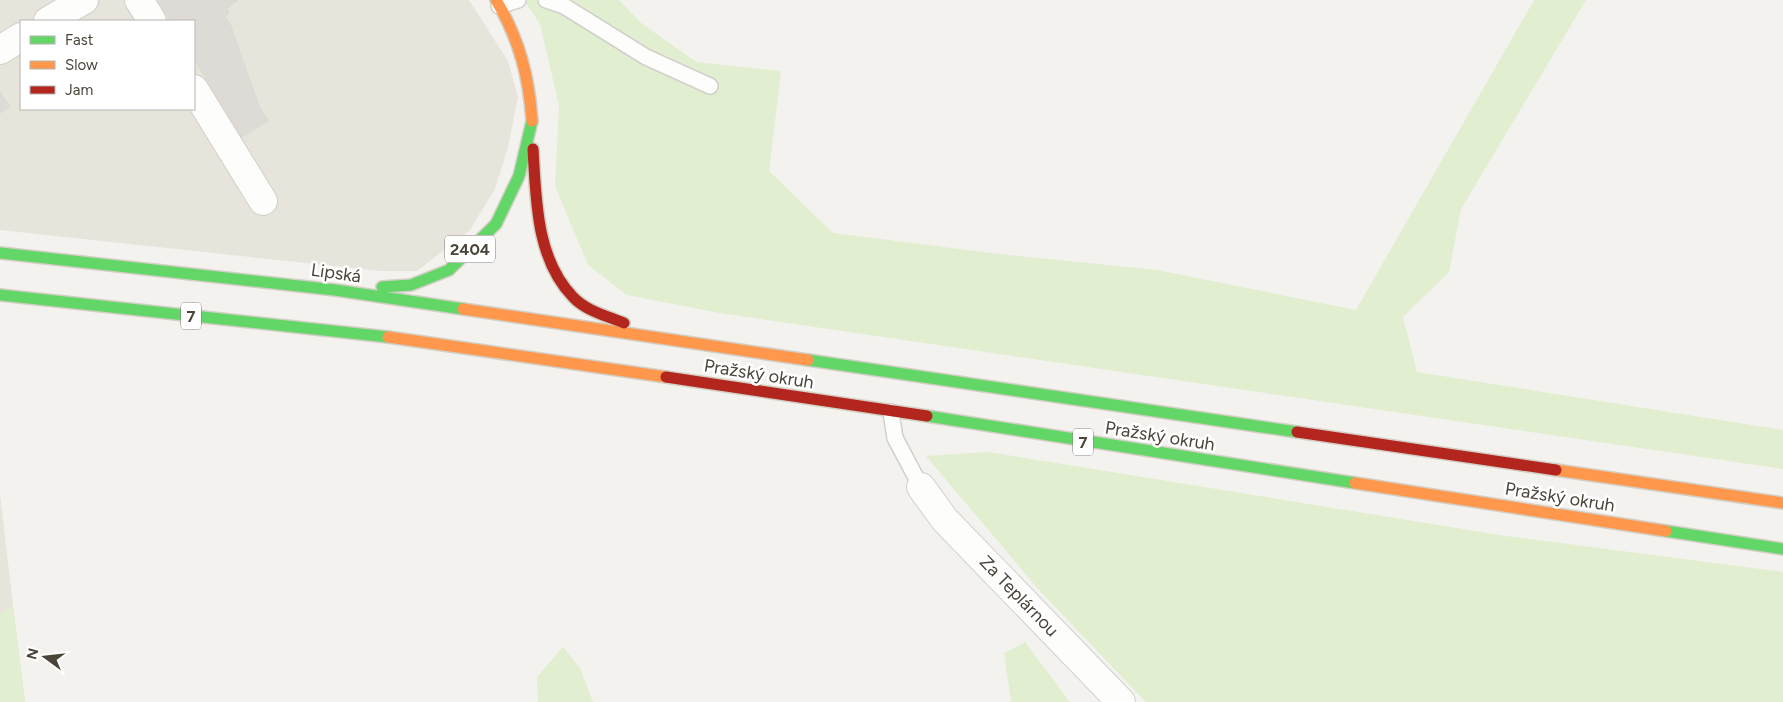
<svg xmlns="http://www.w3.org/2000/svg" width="1783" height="702" viewBox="0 0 1783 702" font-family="Figtree,sans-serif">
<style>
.residential{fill:#e7e4dc;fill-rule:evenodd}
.green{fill:#e1eecf}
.building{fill:#dedbd6;stroke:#dcd9d4}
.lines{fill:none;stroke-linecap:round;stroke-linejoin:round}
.lane-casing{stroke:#d2d0cb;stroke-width:18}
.street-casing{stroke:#d2d0cb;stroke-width:30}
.fast-casing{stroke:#d3cfc5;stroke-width:14}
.slow-casing{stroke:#d3cfc5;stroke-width:14}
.jam-casing{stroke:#d3cfc5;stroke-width:14}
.lane{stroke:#fdfdfc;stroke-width:15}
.street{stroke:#fdfdfc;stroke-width:28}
.fast{stroke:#63d668;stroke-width:11}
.slow{stroke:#ff974d;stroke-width:11}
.jam{stroke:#b3261e;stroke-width:11}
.labels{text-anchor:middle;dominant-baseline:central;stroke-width:5;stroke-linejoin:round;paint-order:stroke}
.shield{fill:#fff;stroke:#817c74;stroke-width:1}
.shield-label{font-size:16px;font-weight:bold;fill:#4b4439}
.street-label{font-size:18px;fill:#4b4439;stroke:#fff}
</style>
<rect width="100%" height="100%" fill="#f4f2ee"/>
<g class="residential">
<path d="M0 0H469L508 61 518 97 508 147 495 189 470 230 417 271H380L0 230ZM21 21H194V109H21Z"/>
<polygon points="0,494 13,605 25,702 0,702"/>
</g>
<g class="green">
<polygon points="524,0 619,0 641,23 696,62 781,71 769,171 833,233 999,254 1157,270 1356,310 1534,0 1586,0 1461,209 1449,272 1403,317 1417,372 1783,430 1783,469 720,313 627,295 588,265 555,186 559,106 540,24"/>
<polygon points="988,452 1506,536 1783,572 1783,702 1146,702 1039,590 926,456"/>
<polygon points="13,605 25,702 0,702 0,614"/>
<polygon points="1025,642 1070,702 1011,702 1004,653"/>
<polygon points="563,647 580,668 593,702 538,702 537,677"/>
</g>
<g class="building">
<polygon points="160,0 238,0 227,9 229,13 225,16 230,24 259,106 268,121 242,137 194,59 194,21 171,21 158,1"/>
<polygon points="0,92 10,107 0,113"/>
</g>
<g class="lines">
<g class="lane-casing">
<g id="lane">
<polyline points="546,0 564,6 646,57 710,86"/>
<polyline points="499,6 518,0"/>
<polyline points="891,412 895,438 921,487"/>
</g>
</g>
<g class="street-casing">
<g id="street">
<polyline points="139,0 152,21"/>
<polyline points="48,21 84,0"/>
<polyline points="0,50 21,37"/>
<polyline points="194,89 263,201"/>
<polyline points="921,487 945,520 1121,702"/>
</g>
</g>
<g class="fast-casing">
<g id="fast">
<polyline points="0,253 335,290 463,309"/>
<polyline points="382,287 411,285 449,270 496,224 519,176 532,121"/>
<polyline points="0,295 388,337"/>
<polyline points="808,360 1297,432"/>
<polyline points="927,416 1355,483"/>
<polyline points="1666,531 1783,549"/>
</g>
</g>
<g class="slow-casing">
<g id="slow">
<path d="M496 0C519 39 529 76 532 121"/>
<polyline points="463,309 808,360"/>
<polyline points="388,337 666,377"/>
<polyline points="1556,470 1783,503"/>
<polyline points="1355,483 1666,531"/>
</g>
</g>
<g class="jam-casing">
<g id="jam">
<path d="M533 149C536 199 536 259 573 297 586 311 607 316 624 323"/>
<polyline points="666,377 927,416"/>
<polyline points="1297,432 1556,470"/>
</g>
</g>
<use href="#lane" class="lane"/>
<use href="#street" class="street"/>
<use href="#fast" class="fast"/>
<use href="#slow" class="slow"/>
<use href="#jam" class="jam"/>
</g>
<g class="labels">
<g class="shield">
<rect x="445" y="235.5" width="50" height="27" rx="4"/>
<rect x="181" y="302.5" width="20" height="27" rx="4"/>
<rect x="1073" y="428.5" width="20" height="27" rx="4"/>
</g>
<g class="shield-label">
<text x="470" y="249">2404</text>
<text x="191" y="316">7</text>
<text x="1083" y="442">7</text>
</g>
<g class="street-label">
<text transform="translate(336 273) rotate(8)">Lipská</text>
<text transform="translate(759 374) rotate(9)">Pražský okruh</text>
<text transform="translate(1160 436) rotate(9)">Pražský okruh</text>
<text transform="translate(1560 497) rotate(9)">Pražský okruh</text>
<text transform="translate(1019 596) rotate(46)">Za Teplárnou</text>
</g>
</g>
<rect x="20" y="20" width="175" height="90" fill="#ffffff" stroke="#b7b4b0"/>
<rect x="30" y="36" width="25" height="8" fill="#63d668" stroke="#b7b4b0"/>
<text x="65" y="45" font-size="15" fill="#4b4439">Fast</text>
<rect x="30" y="61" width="25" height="8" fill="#ff974d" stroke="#b7b4b0"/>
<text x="65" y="70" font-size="15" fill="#4b4439">Slow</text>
<rect x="30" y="86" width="25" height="8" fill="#b3261e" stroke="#b7b4b0"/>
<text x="65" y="95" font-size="15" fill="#4b4439">Jam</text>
<g transform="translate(45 657) rotate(285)" stroke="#ffffff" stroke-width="4" paint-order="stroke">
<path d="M0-4L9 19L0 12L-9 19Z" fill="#4b4439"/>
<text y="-8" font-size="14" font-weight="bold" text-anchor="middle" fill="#4b4439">N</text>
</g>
</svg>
